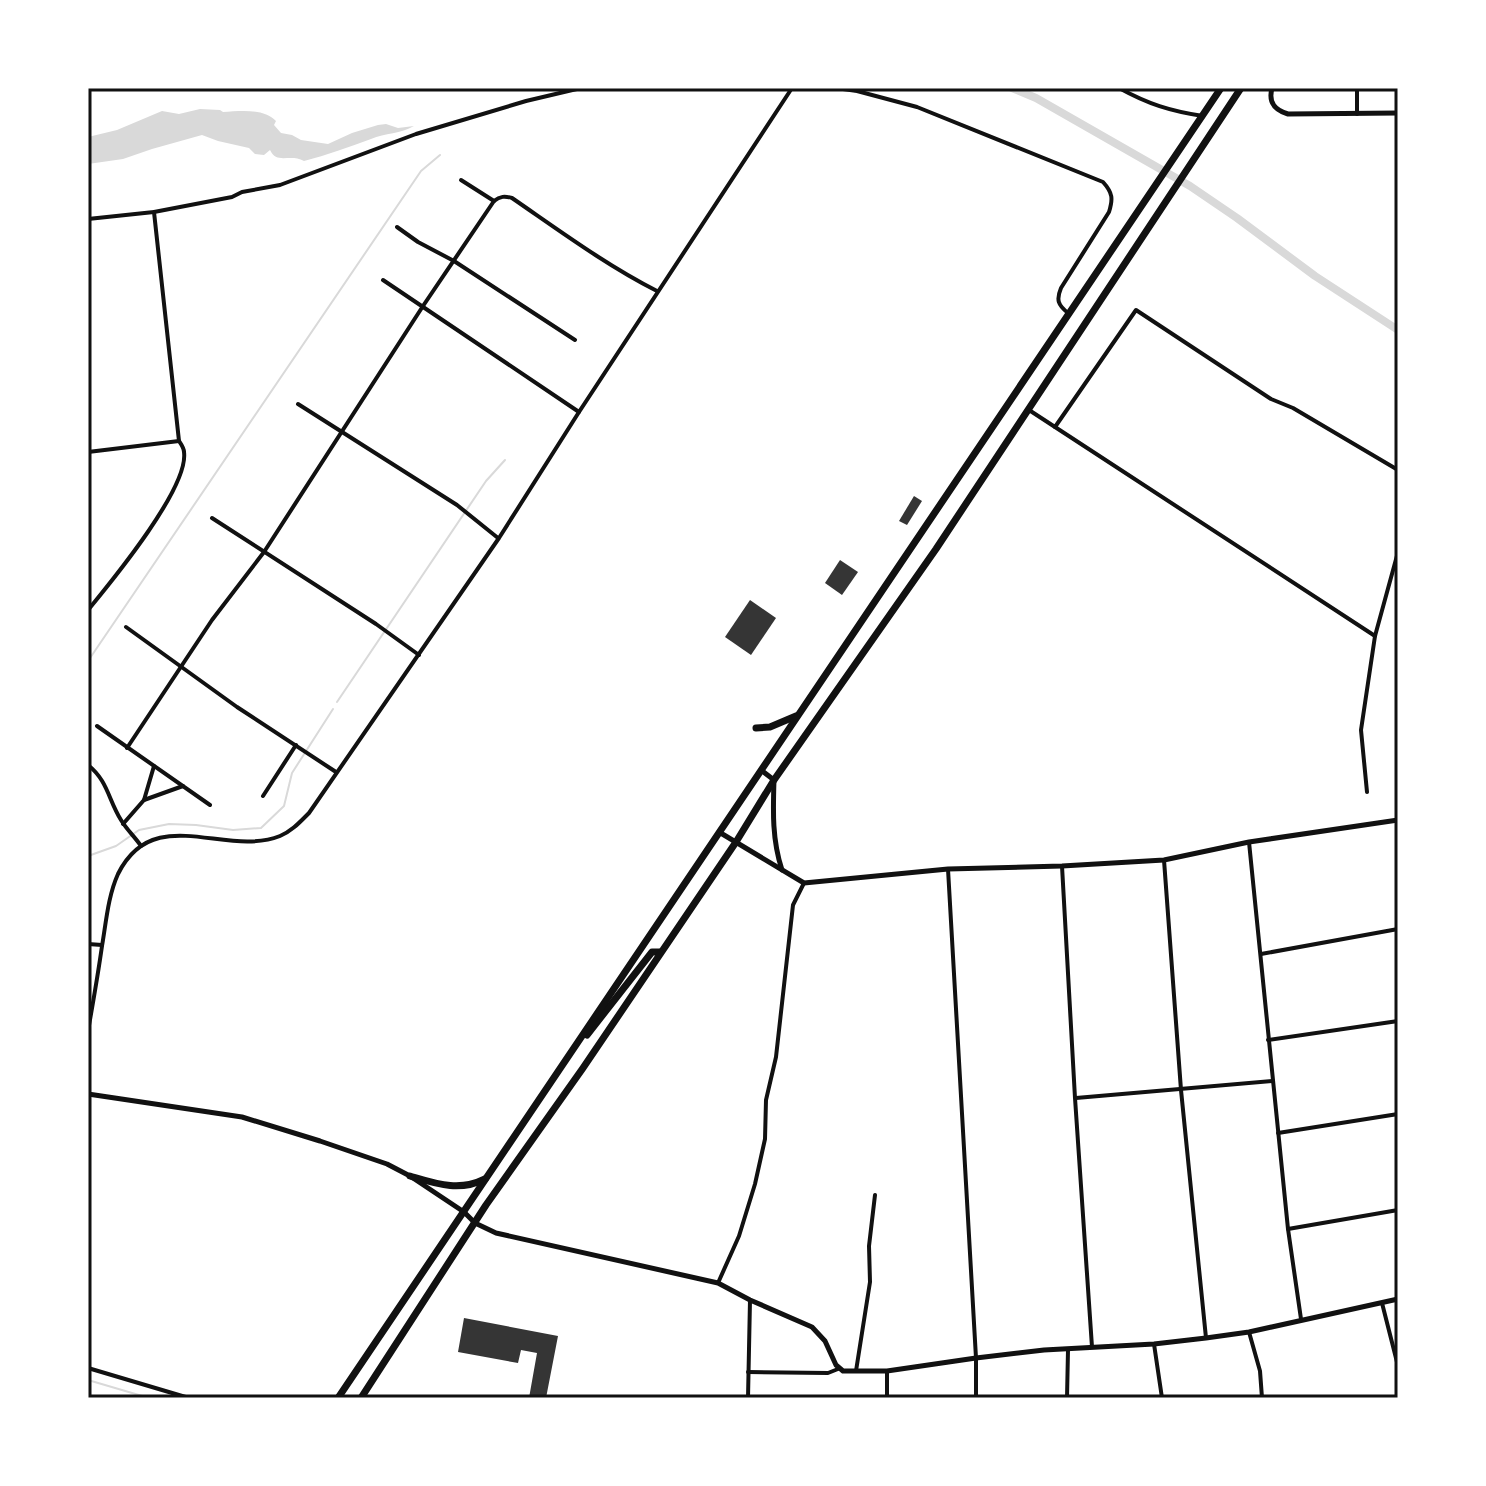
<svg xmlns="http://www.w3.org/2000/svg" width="1486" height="1486" viewBox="0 0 1486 1486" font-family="Quicksand,sans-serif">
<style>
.water{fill:#d9d9d9}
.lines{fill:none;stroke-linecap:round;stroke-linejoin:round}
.stream{stroke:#d9d9d9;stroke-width:2}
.canal{stroke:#d9d9d9;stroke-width:8}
.building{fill:#353535}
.minor{stroke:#111;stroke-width:4}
.tertiary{stroke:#111;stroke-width:5}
.trunk{stroke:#111;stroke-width:7}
.neatline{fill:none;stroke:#111;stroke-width:3}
</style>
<rect width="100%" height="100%" fill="#fff"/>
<path class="water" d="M200 109 220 110 223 112C240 111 264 108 276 121L274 125 281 133 292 135 301 140 328 144 352 133 378 125 386 124 398 128 414 126C401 134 385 133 371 139 349 147 327 155 304 161 290 153 277 165 270 150L264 155 255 154 249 148 218 141 202 135 152 149 123 159 88 164V137L117 130 162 111 179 114Z"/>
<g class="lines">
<g class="stream">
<polyline points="88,661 421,171 440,155"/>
<polyline points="337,702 486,481 505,460"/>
<polyline points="88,856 116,846 139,830 169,824 196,825 233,830 261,828 284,806 292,773 333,709"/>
<polyline points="88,1380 149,1398"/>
</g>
<polyline class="canal" points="1012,88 1036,98 1190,186 1237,218 1315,276 1398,330"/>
</g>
<g class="building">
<polygon points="914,496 922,501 907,525 899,521"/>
<polygon points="840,560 858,572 842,595 825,583"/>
<polygon points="750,600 776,618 751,655 725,637"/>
<polygon points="464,1318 558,1336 546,1398 529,1398 537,1353 521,1350 518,1363 458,1352"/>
</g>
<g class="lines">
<g class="minor">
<path d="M836 88 857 91 917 107 1103 182C1113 193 1113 199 1109 212L1061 288C1056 300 1058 305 1068 313"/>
<path d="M1119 88C1148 104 1170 111 1203 116"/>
<polyline points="1357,88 1357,114"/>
<polyline points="461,180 494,201"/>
<path d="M494 201C500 196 505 196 512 198 560 231 606 265 657 291"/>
<polyline points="88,219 154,212 232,197 242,192 280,185 416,134 526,101 581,88"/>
<polyline points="397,227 418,242 454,261 575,340"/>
<polyline points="383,280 579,412"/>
<polyline points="298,404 457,505 498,538"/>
<polyline points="1029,410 1055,427 1136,310 1271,399 1293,408 1398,470"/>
<polyline points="1055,427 1375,636"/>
<polyline points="88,452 179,441"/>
<polyline points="212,518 376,624 419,655"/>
<path d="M88 610C111 582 189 488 184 452 184 448 181 444 179 441L154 212"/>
<polyline points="126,627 237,707 336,772"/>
<polyline points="97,726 210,805"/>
<polyline points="127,748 212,620 264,552 423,306 494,201"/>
<path d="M88 765C108 781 108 799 121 820 127 830 135 837 141 846"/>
<polyline points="1367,792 1361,730 1375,636 1398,552"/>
<polyline points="263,796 296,745"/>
<polyline points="144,800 183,786"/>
<polyline points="123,824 144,800 154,766"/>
<polyline points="1249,842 1288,1229 1301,1319"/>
<polyline points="1164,860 1181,1090 1206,1338"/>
<polyline points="1062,866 1075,1098 1092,1347"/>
<polyline points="948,869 976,1358 976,1398"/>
<polyline points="88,944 102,945"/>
<polyline points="1261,954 1398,929"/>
<path d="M88 1031C93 1003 98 974 102 946 106 923 108 896 118 874 154 802 225 858 280 836 292 831 300 822 309 813L499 538 579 412 792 88"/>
<polyline points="1268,1040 1398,1021"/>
<polyline points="1076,1098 1273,1081"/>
<polyline points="1278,1133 1398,1114"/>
<polyline points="1288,1229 1398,1210"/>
<polyline points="718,1283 739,1236 755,1184 765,1139 766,1100 776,1057 793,905 804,883"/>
<polyline points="1382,1303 1398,1366"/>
<polyline points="1249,1332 1260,1371 1262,1398"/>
<polyline points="1154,1344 1162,1398"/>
<polyline points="88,1368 189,1398"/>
<polyline points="856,1371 870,1282 869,1246 875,1195"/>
<polyline points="887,1371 887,1398"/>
<polyline points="748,1372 828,1373 838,1369"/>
<polyline points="748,1398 750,1300"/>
<polyline points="1067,1398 1068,1350"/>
</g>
<g class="tertiary">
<path d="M1272 88C1268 103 1275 110 1288 114L1398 113"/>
<path d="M761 770 774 780C773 811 772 840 782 870"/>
<polyline points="719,832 804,883 948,869 1062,866 1164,860 1249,842 1398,820"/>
<polyline points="88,1094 242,1117 320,1141 387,1164 410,1176 464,1212 475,1223 496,1233 718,1283 750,1300 812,1327 825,1341 836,1365 843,1371 887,1371 976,1358 1044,1350 1154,1344 1206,1338 1249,1332 1398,1299"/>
</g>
<g class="trunk">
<polyline points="756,728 770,727 796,716"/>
<polyline points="587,1035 652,952 660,952"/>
<path d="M410 1176C437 1184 459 1192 485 1179"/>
<polyline points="338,1398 1221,88"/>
<polyline points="361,1398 486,1205 583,1068 736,842 774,780 936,549 1241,88"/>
</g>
</g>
<rect width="1486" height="1486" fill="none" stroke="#ffffff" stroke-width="180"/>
<rect x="90" y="90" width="1306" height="1306" class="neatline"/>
</svg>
